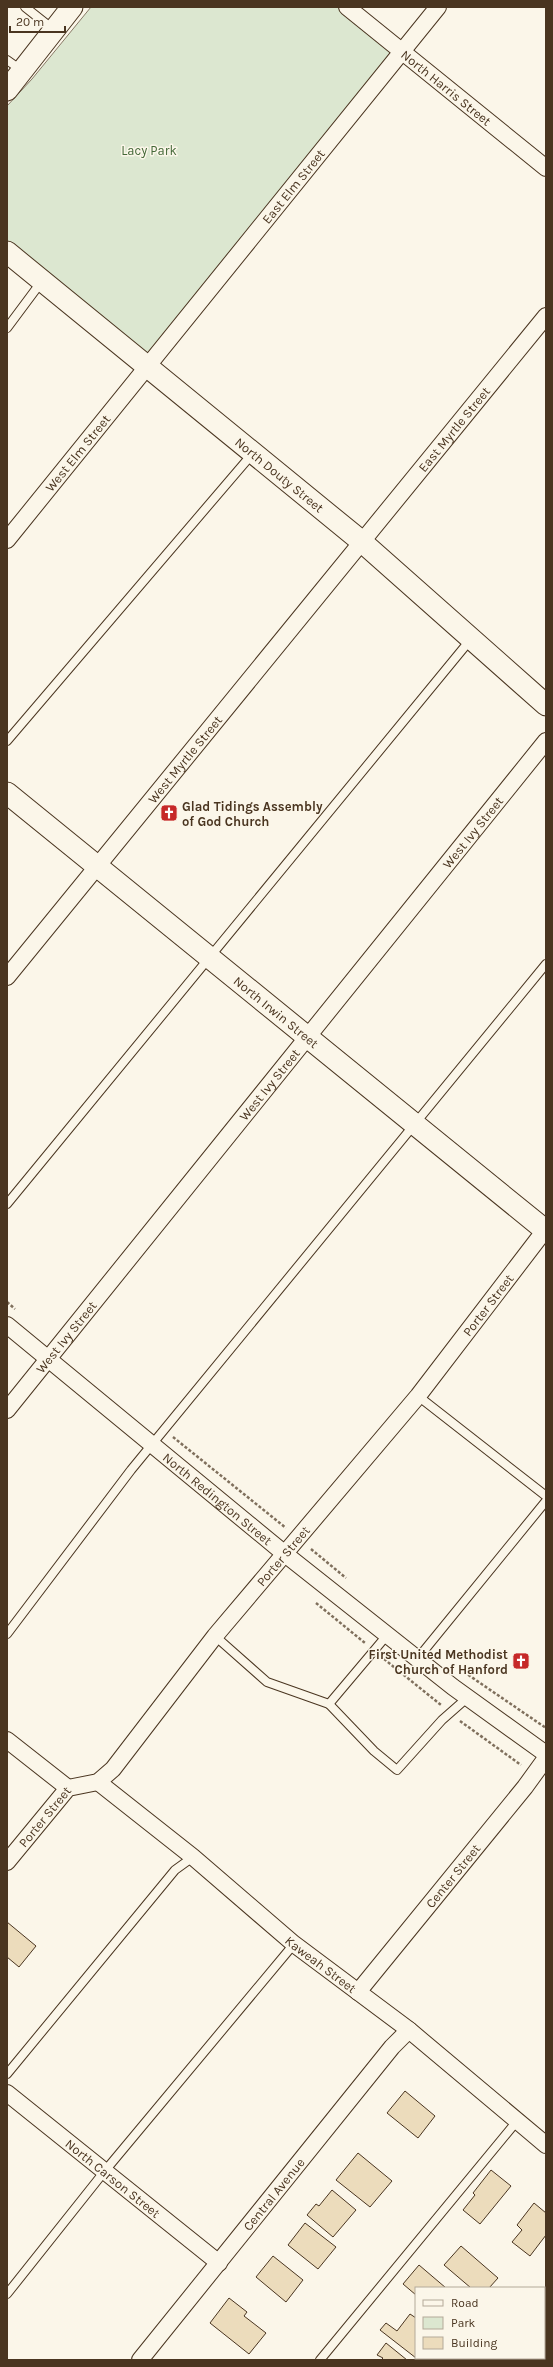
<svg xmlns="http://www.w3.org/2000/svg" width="553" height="2367" viewBox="0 0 553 2367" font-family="Karla,sans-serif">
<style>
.green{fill:#dce7d0;stroke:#887966}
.building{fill:#ecdcbc;stroke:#4a3520}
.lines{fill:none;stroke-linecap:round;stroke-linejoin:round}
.service-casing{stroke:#4a3520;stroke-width:10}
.minor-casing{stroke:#4a3520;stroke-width:18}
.tertiary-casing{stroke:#4a3520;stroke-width:23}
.path{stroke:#7f6f5c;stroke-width:2.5;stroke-dasharray:3 2;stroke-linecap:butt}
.service{stroke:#fbf6e9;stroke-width:8}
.minor{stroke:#fbf6e9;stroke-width:16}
.tertiary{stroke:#fbf6e9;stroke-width:21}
.labels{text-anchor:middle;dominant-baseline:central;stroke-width:3;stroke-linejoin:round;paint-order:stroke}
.street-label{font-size:13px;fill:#4a3520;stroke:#fbf6e9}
.park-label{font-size:13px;fill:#436837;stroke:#fbf6e9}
.poi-label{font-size:13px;font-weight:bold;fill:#4a3520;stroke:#fbf6e9;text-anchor:start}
</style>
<rect width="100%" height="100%" fill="#fbf6e9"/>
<g class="green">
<polygon points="91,7 347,7 402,51 148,366 7,252 7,106 32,79"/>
<polygon points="546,2325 546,2360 518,2360 519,2358 544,2358 544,2328"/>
</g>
<g class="building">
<polygon points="7,1922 36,1946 19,1967 7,1957"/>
<polygon points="405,2091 435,2116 418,2138 387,2113"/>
<polygon points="358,2153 392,2181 370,2207 336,2180"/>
<polygon points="491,2170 511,2186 480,2224 463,2210 475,2195 473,2193"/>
<polygon points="332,2190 356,2210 333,2237 307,2215 316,2204 319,2206"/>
<polygon points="534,2203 546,2213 546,2235 530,2256 512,2242 522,2230 517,2225"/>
<polygon points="305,2223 336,2247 318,2269 288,2245"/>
<polygon points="461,2246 498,2278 489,2288 471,2288 444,2265"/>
<polygon points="273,2256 303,2280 286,2302 256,2277"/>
<polygon points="419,2265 446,2288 416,2288 416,2295 403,2284"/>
<polygon points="229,2298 247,2312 244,2316 266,2333 249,2354 210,2323"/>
<polygon points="410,2314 416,2318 416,2358 380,2330 386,2323 397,2331"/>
<polygon points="386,2343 407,2360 381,2360 383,2358 377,2355"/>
</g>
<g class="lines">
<g class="service-casing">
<g id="service">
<polyline points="25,7 54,30"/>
<polyline points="7,60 21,70"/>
<polyline points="7,328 42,281"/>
<polyline points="7,741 253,453"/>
<polyline points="7,1204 471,639"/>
<polyline points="418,1396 546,1496"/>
<polyline points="7,1634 131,1470 546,964"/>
<polyline points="215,1636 267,1682 329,1704 388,1634"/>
<polyline points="418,1658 546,1501"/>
<polyline points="329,1704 374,1751 397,1770 442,1720 467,1698"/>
<polyline points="7,2074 175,1870 193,1857"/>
<polyline points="7,2294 104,2172 294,1944"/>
<polyline points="320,2360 517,2121"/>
</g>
</g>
<g class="minor-casing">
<g id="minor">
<path id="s1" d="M347 7 546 168"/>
<path id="s2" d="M7 540 438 7"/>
<path id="s3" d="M7 977 546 316"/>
<path id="s4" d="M7 1325 285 1554 453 1687 546 1754"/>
<path id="s5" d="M7 1410 546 741"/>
<polyline points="7,1740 68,1788"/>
<path id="s6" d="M98 1782 193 1857 294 1944 409 2030 546 2145"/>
<path id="s7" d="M7 1862 68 1788 98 1782 113 1769 215 1636 418 1396 545 1230 546 1231"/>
<path id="s8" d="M358 1992 525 1787 546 1758"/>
<path id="s9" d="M7 2093 219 2263"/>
<polyline points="544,2301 546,2299"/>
<path id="s10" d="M140 2360 392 2047 409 2030"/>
<polyline points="495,2360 497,2358"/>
</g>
</g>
<g class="tertiary-casing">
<g id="tertiary">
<polyline points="7,90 72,7"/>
<path id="s11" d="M7 252 361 541 546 705"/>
<path id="s12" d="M7 793 545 1230"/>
</g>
</g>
<g class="path">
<polyline points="7,1302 15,1309"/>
<polyline points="173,1437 286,1528"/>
<polyline points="311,1549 346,1578"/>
<polyline points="316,1603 365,1643"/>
<polyline points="384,1659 441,1705"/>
<polyline points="464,1672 546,1728"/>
<polyline points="460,1721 521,1765"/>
</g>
<use href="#service" class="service"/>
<use href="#minor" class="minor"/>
<use href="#tertiary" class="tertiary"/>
</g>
<defs>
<g id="church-square" transform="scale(0.9)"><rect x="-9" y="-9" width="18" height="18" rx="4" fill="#c62828" stroke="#fbf6e9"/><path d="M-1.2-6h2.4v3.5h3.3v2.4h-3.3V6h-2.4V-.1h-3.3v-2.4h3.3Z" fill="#fff"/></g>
</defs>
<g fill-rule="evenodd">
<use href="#church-square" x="169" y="813"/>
<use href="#church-square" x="521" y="1661"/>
</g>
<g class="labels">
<g class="street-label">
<text stroke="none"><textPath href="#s1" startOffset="128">North Harris Street</textPath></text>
<text stroke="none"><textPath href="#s2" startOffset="455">East Elm Street</textPath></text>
<text stroke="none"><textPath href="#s3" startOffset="707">East Myrtle Street</textPath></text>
<text stroke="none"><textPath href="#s2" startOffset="112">West Elm Street</textPath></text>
<text stroke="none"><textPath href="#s11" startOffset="352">North Douty Street</textPath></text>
<text stroke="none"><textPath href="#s3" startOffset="281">West Myrtle Street</textPath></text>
<text stroke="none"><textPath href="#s5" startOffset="742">West Ivy Street</textPath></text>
<text stroke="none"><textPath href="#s12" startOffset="347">North Irwin Street</textPath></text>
<text stroke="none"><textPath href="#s5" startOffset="418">West Ivy Street</textPath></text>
<text stroke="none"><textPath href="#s7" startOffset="743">Porter Street</textPath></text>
<text stroke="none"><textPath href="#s5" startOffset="94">West Ivy Street</textPath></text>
<text stroke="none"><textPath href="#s4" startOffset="273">North Redington Street</textPath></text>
<text stroke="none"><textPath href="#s7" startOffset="419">Porter Street</textPath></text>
<text stroke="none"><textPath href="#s7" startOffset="59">Porter Street</textPath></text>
<text stroke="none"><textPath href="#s8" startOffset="150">Center Street</textPath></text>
<text stroke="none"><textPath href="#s6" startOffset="288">Kaweah Street</textPath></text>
<text stroke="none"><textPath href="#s9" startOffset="136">North Carson Street</textPath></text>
<text stroke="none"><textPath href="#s10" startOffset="213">Central Avenue</textPath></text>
</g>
<g class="park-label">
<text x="149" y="150">Lacy Park</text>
</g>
<g class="poi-label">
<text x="182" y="806">Glad Tidings Assembly<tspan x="182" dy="15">of God Church</tspan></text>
<text x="508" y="1654" text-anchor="end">First United Methodist<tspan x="508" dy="15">Church of Hanford</tspan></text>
</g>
</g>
<rect width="553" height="2367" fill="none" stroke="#4a3520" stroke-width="16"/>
<rect x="415" y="2287" width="130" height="72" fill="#fbf6e9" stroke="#b4a999"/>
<rect x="423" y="2300" width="20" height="6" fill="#fbf6e9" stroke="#b4a999"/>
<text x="451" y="2307" font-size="12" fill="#4a3520">Road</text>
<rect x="423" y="2317" width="20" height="12" fill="#dce7d0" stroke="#b4a999"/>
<text x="451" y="2327" font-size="12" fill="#4a3520">Park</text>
<rect x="423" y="2337" width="20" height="12" fill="#ecdcbc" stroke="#b4a999"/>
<text x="451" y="2347" font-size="12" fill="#4a3520">Building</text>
<path d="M10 26v6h55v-6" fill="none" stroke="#4a3520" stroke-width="2"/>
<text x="16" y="26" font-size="12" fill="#4a3520" stroke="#fbf6e9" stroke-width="3" paint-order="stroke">20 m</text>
</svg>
